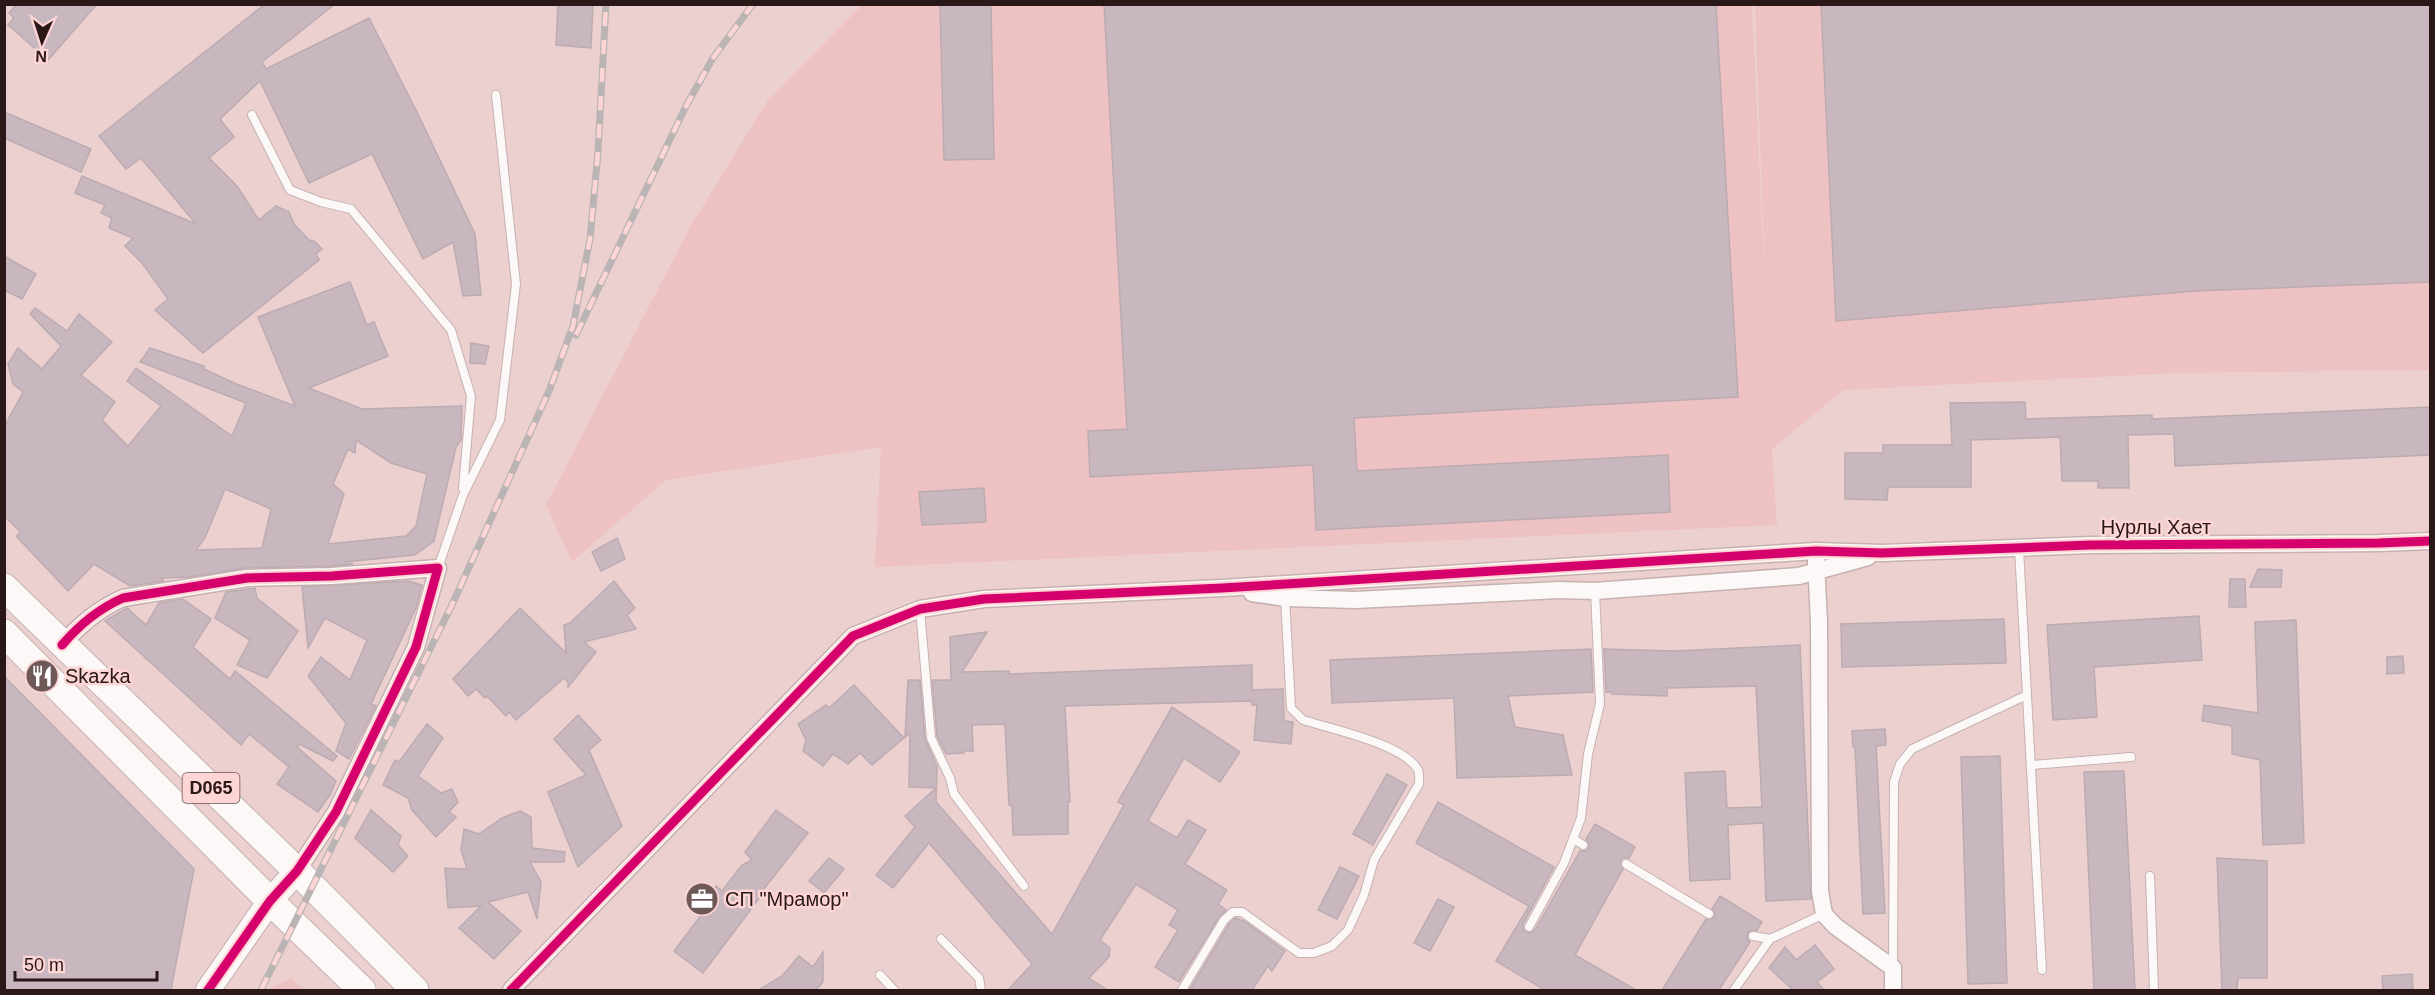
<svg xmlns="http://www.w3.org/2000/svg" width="2435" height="995" viewBox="0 0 2435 995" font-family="Helvetica,sans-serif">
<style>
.built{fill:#eec1c2}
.building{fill:#c8b7be;stroke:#bcabb1;stroke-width:1.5;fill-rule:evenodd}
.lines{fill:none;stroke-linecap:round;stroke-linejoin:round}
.lane-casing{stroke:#c6b1b1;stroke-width:10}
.street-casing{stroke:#c6b1b1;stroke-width:19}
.secondary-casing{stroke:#c6b1b1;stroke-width:26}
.primary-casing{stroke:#c6b1b1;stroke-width:29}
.lane{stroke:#fcf8f8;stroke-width:8}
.street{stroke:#fcf8f8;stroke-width:16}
.secondary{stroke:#fcf8f8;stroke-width:24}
.primary{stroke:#fcf8f8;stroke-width:27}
.rail-casing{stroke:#bbb4b4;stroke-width:7}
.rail{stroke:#fed5d5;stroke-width:4.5;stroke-dasharray:14;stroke-linecap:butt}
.cycleway-casing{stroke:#fed5d5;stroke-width:13}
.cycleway{stroke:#d6006c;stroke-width:9}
.labels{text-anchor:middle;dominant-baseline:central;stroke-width:5;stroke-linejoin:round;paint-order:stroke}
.shield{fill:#fed5d5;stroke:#6a5151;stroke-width:1.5}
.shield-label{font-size:18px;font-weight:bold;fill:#2a1818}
.street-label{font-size:20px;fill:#2a1818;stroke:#fed5d5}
.poi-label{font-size:20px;fill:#2a1818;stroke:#fed5d5;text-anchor:start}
</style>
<rect width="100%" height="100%" fill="#ecd0d0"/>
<g class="built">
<polygon points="862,5 1752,5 1766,307 1755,5 2430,5 2430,370 2177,373 1843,390 1772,449 1777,525 875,567 881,447 666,480 572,562 546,505 690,227 768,100"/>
<polygon points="291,978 305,990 267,990"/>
</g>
<g class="building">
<polygon points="17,4 97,4 48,60 8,25 14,18 9,13"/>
<polygon points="265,4 335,4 262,62 266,69 369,18 417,112 475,234 481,295 463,296 453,242 423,259 372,154 309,183 260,81 220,119 234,137 209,158 237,186 259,220 276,206 289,212 294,224 309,240 314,241 322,249 316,254 319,260 203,353 155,310 168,299 142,263 125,246 133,238 109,228 112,218 101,213 105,205 75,193 82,176 196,224 141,158 126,169 99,136"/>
<polygon points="558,4 593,4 591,48 556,45"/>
<polygon points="940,4 991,4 994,159 944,160"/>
<polygon points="1104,4 1716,4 1738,397 1354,418 1357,471 1668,455 1670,512 1316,530 1313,465 1090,477 1088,431 1127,429"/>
<polygon points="1821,4 2430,4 2430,282 2195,291 1836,321"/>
<polygon points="4,112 91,149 81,172 4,138"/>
<polygon points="4,256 36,274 22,299 4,290"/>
<path d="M350 282 367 325 374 322 388 356 309 388 362 409 462 406 461 440 456 447 434 541 415 555 345 562 353 564 331 566 245 568 190 577 161 578 164 581 130 586 94 564 68 591 16 536 21 532 4 516V427L23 392 13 384 8 364 18 348 42 369 61 346 30 314 35 308 67 331 79 314 112 342 81 375 115 402 102 420 128 446 161 406 127 381 136 368 232 436 246 403 140 362 150 348 204 366V369L234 383 295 406 258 317ZM356 440 391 463 427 474 416 526 406 536 328 544 344 494 333 484 348 449 355 453ZM225 489 271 509 262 548 196 550 205 538Z"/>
<polygon points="471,343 489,346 485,364 470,363"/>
<polygon points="2025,402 2026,419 2152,415 2152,419 2430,407 2430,455 2175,466 2174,434 2128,435 2129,488 2098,488 2098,481 2062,481 2060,437 1971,440 1971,487 1888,487 1887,500 1845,499 1845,453 1883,453 1883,445 1952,445 1950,403"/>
<polygon points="984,488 986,522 922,525 919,492"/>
<polygon points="617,538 625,559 601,571 592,552"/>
<polygon points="2258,569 2282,570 2281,587 2250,587"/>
<polygon points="2230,579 2245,579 2246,607 2229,607"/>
<polygon points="408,581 422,585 416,608 371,704 376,706 349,759 336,751 346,723 308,676 321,657 350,680 367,640 325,618 308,648 302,587"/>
<polygon points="614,581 635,608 627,615 636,629 584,642 596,652 568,687 568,682 564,678 516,720 509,712 506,716 487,696 485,698 476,689 468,696 453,679 520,608 566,653 564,625 570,623"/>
<polygon points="255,588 257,598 298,631 267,678 237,665 250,640 215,618 226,592"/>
<polygon points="183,599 211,619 193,647 230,679 235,671 337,756 333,761 299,744 297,747 336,781 330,795 318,812 277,784 289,767 249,734 241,745 105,621 127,608 146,625 159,603"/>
<polygon points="2199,616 2202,660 2094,667 2097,717 2053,720 2047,625"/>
<polygon points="2004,619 2006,663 1842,667 1841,624"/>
<polygon points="2296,620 2304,843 2263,845 2260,760 2232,754 2232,726 2202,721 2204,705 2258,713 2255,622"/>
<polygon points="987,632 962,672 1009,671 1009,674 1252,665 1252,690 1283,689 1284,721 1293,722 1291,744 1254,740 1257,705 1252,705 1252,701 1065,706 1070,802 1068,802 1068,834 1013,835 1012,805 1009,805 1005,724 972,725 973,751 964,751 964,753 946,754 937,736 932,680 951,680 950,637"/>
<polygon points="1800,645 1811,899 1766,901 1763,823 1728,825 1730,879 1690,881 1685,773 1725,771 1727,808 1762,807 1756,686 1667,688 1667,696 1612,694 1612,692 1606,692 1604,649 1674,651"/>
<polygon points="1591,649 1593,692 1508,696 1515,727 1563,735 1572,775 1457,778 1454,698 1332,703 1330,660"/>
<polygon points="2403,656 2404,673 2387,674 2387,657"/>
<polygon points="4,676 194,869 171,990 4,990"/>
<polygon points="908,680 920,680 925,739 937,766 936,802 1052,934 1124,805 1118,802 1172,707 1240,752 1220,782 1184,758 1148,821 1177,838 1188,820 1206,830 1185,864 1227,890 1218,904 1226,910 1219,917 1179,982 1155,967 1178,930 1169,925 1178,910 1136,884 1100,940 1110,948 1109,957 1089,978 1107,990 1008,990 1032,964 929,843 893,888 876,875 915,827 905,816 936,788 909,787 910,733 905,737"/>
<polygon points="854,685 904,738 872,765 860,753 848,764 833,754 823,766 803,751 806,740 798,724 826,705 829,708"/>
<polygon points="578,715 601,740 589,750 622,826 578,867 548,792 586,775 554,739"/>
<polygon points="427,724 443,738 418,776 441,793 452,789 458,802 449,812 456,817 436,837 412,810 408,798 383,785 395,760 399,762"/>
<polygon points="1885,729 1886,745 1876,746 1885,913 1863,914 1855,747 1853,747 1852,731"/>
<polygon points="2000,756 2007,983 1968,984 1961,757"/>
<polygon points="2124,771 2135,990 2094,990 2084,772"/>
<polygon points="1387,774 1407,785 1373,845 1353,834"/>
<polygon points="1438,802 1554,867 1523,924 1523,930 1529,933 1535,930 1580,851 1585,851 1589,848 1589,843 1586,839 1595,824 1635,847 1629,858 1623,858 1620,861 1623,869 1575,955 1636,990 1545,990 1496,961 1529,906 1416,843"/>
<polygon points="371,810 401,836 398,845 408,856 393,872 355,838"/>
<polygon points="776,810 808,833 759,895 761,896 703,973 674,951 711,902 706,899 716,886 722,891 742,865 752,860 745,852"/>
<polygon points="520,811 531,817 532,848 565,852 564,862 530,862 541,882 537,919 528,892 488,902 521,931 494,959 459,928 481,906 448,908 445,868 467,869 461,850 464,829 479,834 502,818"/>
<polygon points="829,858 844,869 824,893 809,881"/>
<polygon points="2217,858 2267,861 2267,978 2238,978 2237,990 2222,990"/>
<polygon points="1340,867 1359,876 1337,919 1318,910"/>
<polygon points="1720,896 1762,922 1757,930 1748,932 1747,938 1750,942 1719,990 1662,990 1706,919 1714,918 1715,914 1712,909"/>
<polygon points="1438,899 1454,907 1430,951 1414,943"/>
<polygon points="1235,918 1244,921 1285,951 1272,971 1268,966 1252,990 1193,990 1190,989 1229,924"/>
<polygon points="1815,945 1834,969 1817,982 1824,990 1793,990 1769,968 1785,947 1796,960"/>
<polygon points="823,952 823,982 816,990 759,990 782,976 799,956 813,967"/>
<polygon points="2412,974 2413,990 2383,990 2382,976"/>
</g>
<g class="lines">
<g class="lane-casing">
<g id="lane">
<polyline points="252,115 290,190 321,202 351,209 451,330 471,396 463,488"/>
<polyline points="2019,549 2042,970"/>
<polyline points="438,568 463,495 500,420 516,284 496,95"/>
<polyline points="920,609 931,738 950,778 954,794 1024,886"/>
<polyline points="2031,765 2131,757"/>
<polyline points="1574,839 1583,845"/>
<polyline points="1626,864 1709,914"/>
<polyline points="2150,876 2154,990"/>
<polyline points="1529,927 1564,863 1581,818 1588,754 1600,704 1595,591"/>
<polyline points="1753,936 1770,939 1824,914"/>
<polyline points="941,939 979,978 981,990"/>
<polyline points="1893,967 1894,782 1900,764 1912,749 2027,695"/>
<polyline points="880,975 894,990"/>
<path d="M1182 990 1224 920 1233 912H1242L1299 953H1314L1332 946 1348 930 1364 895 1374 860 1419 784C1419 779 1420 774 1418 770 1404 744 1331 729 1303 720L1291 708 1285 598"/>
<polyline points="1734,990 1770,939"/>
</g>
</g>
<g class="street-casing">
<g id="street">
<polyline points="1816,561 1819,622 1820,891 1824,914 1835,926 1893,968 1893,990"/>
<polyline points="1252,593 1285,598 1355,600 1559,590 1595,591 1799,576 1868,557"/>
<path d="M62 645C80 624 98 609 123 598L247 578 332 576 438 568 416 647 336 812 297 871"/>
<polyline points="511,990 853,636 920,609 984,599 1222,588 1816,551 1882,553 2090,545 2379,543 2430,541"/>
</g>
</g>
<g class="secondary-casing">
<polyline id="secondary" points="208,990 270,901 297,871"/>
</g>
<g class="primary-casing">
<g id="primary">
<polyline points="4,587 297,871 415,990"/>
<polyline points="4,633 270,901 362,990"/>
</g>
</g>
<use href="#lane" class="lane"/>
<use href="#street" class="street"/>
<use href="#secondary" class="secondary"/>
<use href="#primary" class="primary"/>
<g class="rail-casing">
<g id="rail">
<polyline points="576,335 686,106 713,58 753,4"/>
<polyline points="261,990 451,607 549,391 573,326 590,239 598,152 606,4"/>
</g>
</g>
<use href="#rail" class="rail"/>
<g class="cycleway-casing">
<g id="cycleway">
<path d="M62 645C80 624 98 609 123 598L247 578 332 576 438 568 416 647 336 812 297 871 270 901 208 990"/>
<polyline points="511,990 853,636 920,609 984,599 1222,588 1816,551 1882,553 2090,545 2379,543 2430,541"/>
</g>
</g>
<use href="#cycleway" class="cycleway"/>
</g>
<defs>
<g id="restaurant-disc" transform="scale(1.725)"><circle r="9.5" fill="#6e5858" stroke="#fed5d5"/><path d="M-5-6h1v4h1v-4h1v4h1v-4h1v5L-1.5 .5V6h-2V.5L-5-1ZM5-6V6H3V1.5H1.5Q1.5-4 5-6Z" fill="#fff"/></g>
<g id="office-disc" transform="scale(1.725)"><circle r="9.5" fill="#6e5858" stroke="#fed5d5"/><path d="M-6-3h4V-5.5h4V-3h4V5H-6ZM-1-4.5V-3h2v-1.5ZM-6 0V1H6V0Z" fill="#fff"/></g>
</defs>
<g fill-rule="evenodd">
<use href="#restaurant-disc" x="42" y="676"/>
<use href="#office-disc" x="702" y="899"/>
</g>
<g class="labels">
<rect class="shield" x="182.5" y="773" width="57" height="30" rx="4.5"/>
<g class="shield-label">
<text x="211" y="788">D065</text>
</g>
<g class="street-label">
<text x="2156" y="527">Нурлы Хает</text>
</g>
<g class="poi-label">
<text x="65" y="676">Skazka</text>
<text x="725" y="899">СП "Мрамор"</text>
</g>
</g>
<rect width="2435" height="995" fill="none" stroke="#2a1818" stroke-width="12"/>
<g transform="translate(42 42) rotate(183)" stroke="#fed5d5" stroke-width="4.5" paint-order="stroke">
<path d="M0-4.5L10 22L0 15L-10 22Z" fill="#2a1818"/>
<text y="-9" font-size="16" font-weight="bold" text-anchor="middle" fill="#2a1818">N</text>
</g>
<path d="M15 971v9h142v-9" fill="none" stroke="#2a1818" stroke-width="3"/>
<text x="24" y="971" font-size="18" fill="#2a1818" stroke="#fed5d5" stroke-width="4.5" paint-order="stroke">50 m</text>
</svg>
